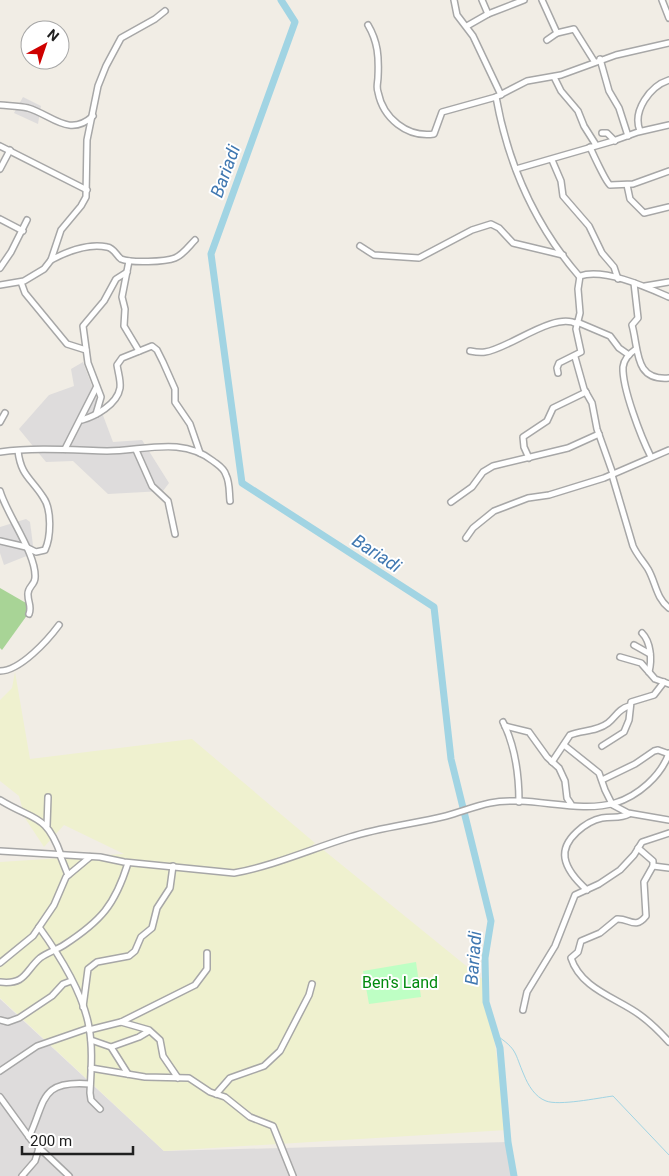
<svg xmlns="http://www.w3.org/2000/svg" width="669" height="1176" viewBox="0 0 669 1176" font-family="Roboto,sans-serif">
<style>
.residential{fill:#dedcdc}
.farmland{fill:#eff1cf}
.forest{fill:#a8d496}
.park{fill:#beffc4}
.lines{fill:none;stroke-linecap:round;stroke-linejoin:round}
.stream{stroke:#a1d4e3;stroke-width:1}
.river{stroke:#a1d4e3;stroke-width:7}
.minor-casing{stroke:#a7a7a7;stroke-width:8}
.minor{stroke:#fff;stroke-width:5}
.labels{text-anchor:middle;dominant-baseline:central;stroke-width:4;stroke-linejoin:round;paint-order:stroke}
.park-label{font-size:16px;fill:#018a0d;stroke:#fff}
.water-label{font-size:18px;font-style:italic;fill:#4078b1;stroke:#fff}
</style>
<rect width="100%" height="100%" fill="#f1ede5"/>
<g class="residential">
<polygon points="23,97 41,106 38,124 14,113"/>
<polygon points="83,362 113,442 142,440 169,483 163,491 108,494 73,461 46,462 19,429 49,395 74,386 71,369"/>
<polygon points="26,519 30,522 34,553 4,565 0,553 0,527"/>
<polygon points="0,999 164,1151 508,1142 512,1176 0,1176"/>
</g>
<polygon class="farmland" points="15,672 30,759 192,739 315,843 309,848 321,848 486,982 507,1130 164,1151 0,998 0,862 124,854 64,825 44,847 25,818 19,796 0,781 0,700 12,688"/>
<polygon class="forest" points="0,588 33,607 2,650 0,648"/>
<polygon class="park" points="416,962 421,997 369,1004 363,971"/>
<g class="lines">
<path class="stream" d="M496 1035C518 1050 514 1052 524 1075 528 1085 535 1097 546 1101 559 1106 598 1098 613 1096L669 1155"/>
<polyline class="river" points="281,0 295,22 211,254 242,483 434,607 451,759 491,921 485,958 486,1002 500,1048 508,1142 514,1176"/>
<g class="minor-casing">
<g id="minor">
<polyline points="454,0 457,15 473,36 501,95"/>
<polyline points="482,0 488,14"/>
<polyline points="542,0 557,33"/>
<polyline points="662,0 669,18"/>
<path d="M368 25C378 42 379 57 378 77 378 82 376 87 378 92 383 118 407 138 434 134L442 112 496 97 527 81 561 75 616 55 669 43"/>
<polyline points="467,26 488,14 524,0"/>
<polyline points="547,40 557,33 574,29 594,61"/>
<polyline points="600,59 609,91 619,108 628,136"/>
<polyline points="554,77 561,91 578,111 584,126 596,145"/>
<path d="M496 97C508 164 534 224 579 276"/>
<path d="M0 105C9 106 19 106 28 108 52 115 69 138 93 116"/>
<path d="M640 131C632 111 650 86 669 80"/>
<polyline points="602,133 607,133 615,141"/>
<polyline points="0,146 87,190"/>
<path d="M590 147C593 154 606 182 610 185L633 184 669 171"/>
<polyline points="552,160 561,181 563,196 589,226 602,253 614,267 618,279"/>
<polyline points="0,169 10,150"/>
<polyline points="516,169 613,141 638,132 669,125"/>
<polyline points="627,185 630,199 644,213 669,207"/>
<polyline points="0,219 23,231"/>
<polyline points="360,246 374,255 419,258 472,230 491,224 499,228 513,243 563,255"/>
<path d="M51 260C66 252 89 243 107 247 114 248 116 255 121 259 131 263 165 262 175 258 183 255 189 246 195 240"/>
<polyline points="129,261 122,297 125,309 124,326 139,351"/>
<polyline points="0,268 11,252 27,220"/>
<polyline points="21,282 25,293 67,344 86,350"/>
<path d="M634 283 638 318 632 325C639 350 634 381 669 378"/>
<polyline points="0,285 24,281 44,269 51,260 61,230 81,206 86,197 87,140 98,86 106,66 121,38 155,19 165,11"/>
<polyline points="645,286 669,282"/>
<polyline points="577,322 610,336 619,348 629,355"/>
<path d="M636 349C630 353 624 359 623 367 622 388 641 437 651 457"/>
<path d="M470 351C475 352 480 353 485 352 509 349 554 311 577 324"/>
<polyline points="575,357 584,389 592,403 597,429 613,474"/>
<path d="M558 373 557 368 559 363 581 352 576 329 580 313 578 289 580 276C604 268 646 287 669 297"/>
<polyline points="96,414 101,397 88,363 83,326 104,301 116,279 127,272"/>
<path d="M82 420C95 416 117 405 120 388 121 381 118 372 117 365L122 358 152 346 157 350 163 362 175 389V402L190 424 200 453"/>
<polyline points="0,422 5,413"/>
<polyline points="65,449 96,388"/>
<polyline points="136,450 152,486 168,501 175,534"/>
<path d="M0 452C35 447 72 450 107 451 143 451 182 436 213 461 218 465 224 468 226 475 230 483 229 492 230 501"/>
<polyline points="529,458 524,447 523,437 547,421 553,408 586,392"/>
<path d="M612 475 633 546C637 555 643 561 648 569 656 583 656 598 669 608"/>
<path d="M0 491C7 515 37 555 35 578 35 585 27 587 28 595 28 603 32 606 29 614"/>
<polyline points="451,502 472,487 483,472 493,466 568,448 599,434"/>
<polyline points="466,538 473,528 494,511 528,498 549,495 604,478 669,450"/>
<path d="M0 541 26 547 36 552 45 550C51 537 52 509 43 497 31 478 21 476 18 451"/>
<path d="M642 633C651 642 652 660 649 672"/>
<polyline points="634,645 650,654"/>
<polyline points="620,657 641,663 655,679 669,684"/>
<path d="M0 671C20 671 48 640 59 625"/>
<path d="M503 722C515 746 519 775 519 802"/>
<polyline points="505,726 529,732 547,757 559,768 565,781 567,798 571,804"/>
<polyline points="564,745 599,773 605,790 612,804"/>
<polyline points="602,746 624,732 629,720 631,702 654,695 664,682"/>
<path d="M552 762 570 735C582 730 596 732 608 723 616 717 618 709 629 706"/>
<polyline points="602,780 635,764 654,751 658,750 669,754"/>
<path d="M0 800C34 821 46 813 61 855"/>
<polyline points="611,804 628,813 669,820"/>
<polyline points="47,826 48,797"/>
<path d="M638 848 653 861V866L644 882 646 916C635 930 629 918 617 919L600 933 581 941 578 952 571 958C581 989 617 998 640 1015 651 1023 660 1032 669 1042"/>
<path d="M0 851 100 857 124 862 234 873C273 866 311 849 350 837 381 827 414 824 446 816 461 812 475 806 490 803 530 795 577 814 615 803 638 796 661 776 669 753"/>
<polyline points="60,855 68,875"/>
<polyline points="653,866 669,868"/>
<path d="M587 890C578 882 567 870 565 858 562 839 587 821 602 818 612 816 620 819 629 814"/>
<path d="M39 927C60 956 83 992 89 1027 93 1049 91 1071 90 1093L91 1100 100 1109"/>
<polyline points="0,963 33,936 54,905 66,877 90,857"/>
<path d="M0 982C26 985 25 971 40 958 47 953 56 950 64 945 101 921 115 905 128 863"/>
<polyline points="83,1007 88,969 97,962 129,956 135,951 141,937 152,928 157,908 170,888 173,866"/>
<polyline points="523,1010 527,992 555,946 575,895 599,884 620,870 634,855 642,842 669,833"/>
<polyline points="0,1020 8,1022 19,1018 52,996 63,984 71,981"/>
<polyline points="121,1022 195,985 207,969 207,953"/>
<polyline points="89,1030 121,1022 149,1030 160,1040 163,1056 178,1078"/>
<polyline points="91,1040 111,1047 128,1074"/>
<polyline points="111,1047 139,1037 149,1031"/>
<polyline points="91,1068 145,1077 189,1078 210,1092 225,1097 250,1117 273,1126 293,1176"/>
<polyline points="0,1071 37,1046 89,1028"/>
<polyline points="216,1094 230,1078 264,1066 280,1051 309,995 312,984"/>
<polyline points="0,1097 32,1141 69,1176"/>
<path d="M29 1137C46 1101 39 1080 90 1084"/>
<polyline points="22,1176 35,1161 39,1148"/>
</g>
</g>
<use href="#minor" class="minor"/>
</g>
<g class="labels">
<g class="park-label">
<text x="400" y="982">Ben's Land</text>
</g>
<g class="water-label">
<text transform="translate(225 171) rotate(-70)">Bariadi</text>
<text transform="translate(377 553) rotate(33)">Bariadi</text>
<text transform="translate(473 958) rotate(-86)">Bariadi</text>
</g>
</g>
<g transform="translate(45 45) rotate(40)"><circle r="24" fill="#ffffff" stroke="#a6a6a6"/>
<path d="M0-4L9 19L0 12L-9 19Z" fill="#cf0100"/>
<text y="-8" font-size="14" font-weight="bold" text-anchor="middle" fill="#202020">N</text>
</g>
<path d="M22 1146v8h111v-8" fill="none" stroke="#202020" stroke-width="2.5"/>
<text x="30" y="1146" font-size="15" fill="#202020" stroke="#ffffff" stroke-width="4" paint-order="stroke">200 m</text>
</svg>
